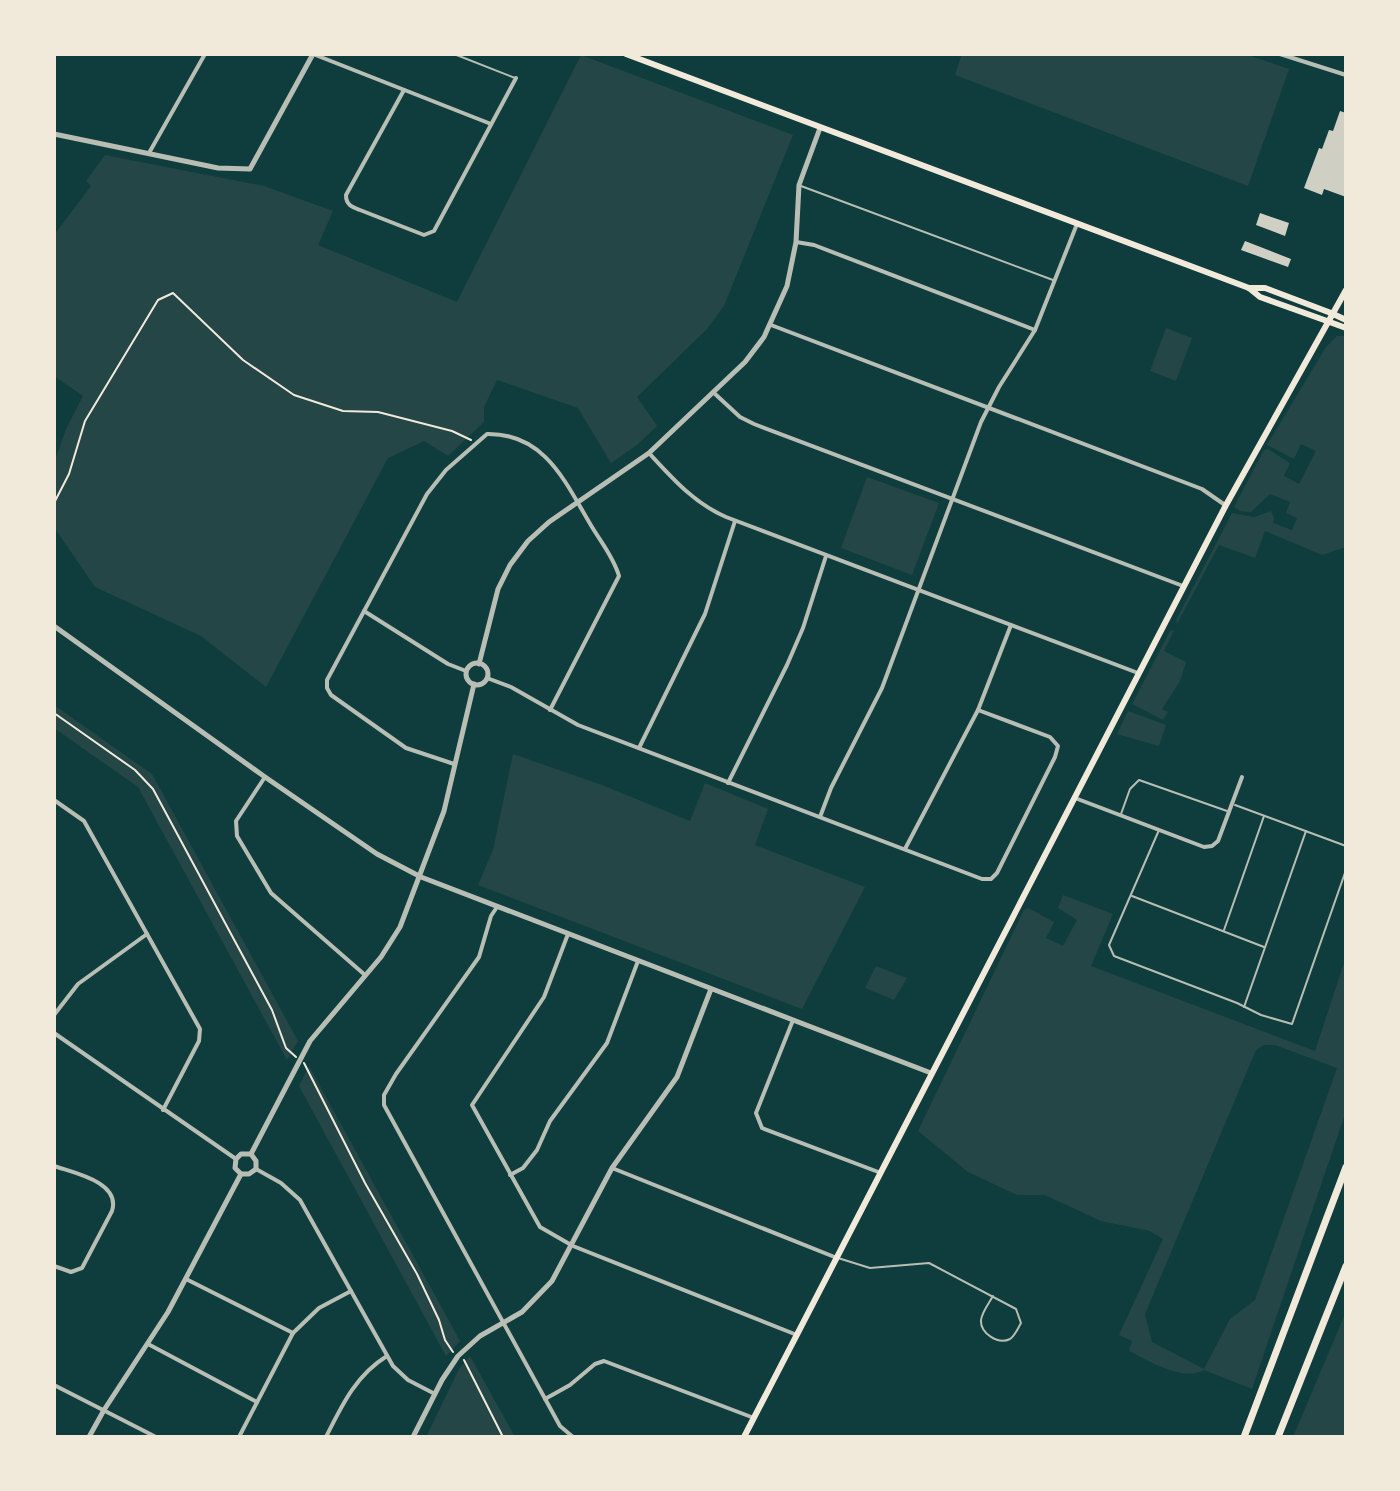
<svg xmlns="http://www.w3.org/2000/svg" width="1400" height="1491" viewBox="0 0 1400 1491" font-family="'Zilla Slab',serif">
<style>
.green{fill:#244646;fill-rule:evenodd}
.building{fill:#cfcfc3}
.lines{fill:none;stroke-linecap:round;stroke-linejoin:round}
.path{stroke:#f1e9da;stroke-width:2}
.service{stroke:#b8beb3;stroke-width:2}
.minor{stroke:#b8beb3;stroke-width:4}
.tertiary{stroke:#b8beb3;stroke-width:5}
.secondary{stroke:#f1e9da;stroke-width:6}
.primary{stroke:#f1e9da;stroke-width:6}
.motorway{stroke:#f1e9da;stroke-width:7}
</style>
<rect width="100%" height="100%" fill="#0f3d3e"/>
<g class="green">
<polygon points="962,54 1245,54 1289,69 1248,186 955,75"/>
<polygon points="581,55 793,135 724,306 707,329 637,397 657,426 637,445 611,463 578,408 497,380 484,407 484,422 448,456 424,441 388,458 266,687 201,636 95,587 54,527 54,463 66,429 83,396 54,376 54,235 91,186 86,181 105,155 264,186 333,211 318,245 457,302"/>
<polygon points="1166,328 1192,338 1176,381 1150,371"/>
<polygon points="1337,336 1346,336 1346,547 1322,555 1265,531 1255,558 1219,545 1177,624 1176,620 1232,513 1254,517 1271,511 1274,518 1273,523 1292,530 1297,518 1286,513 1290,502 1270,494 1251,512 1240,511 1234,507 1264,450 1268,449 1290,463 1284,476 1299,484 1316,451 1301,444 1294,459 1267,445 1326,347"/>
<polygon points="867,477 939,503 912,575 841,548"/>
<polygon points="1174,630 1164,651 1186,662 1180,681 1162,709 1168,712 1163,720 1132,704 1170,631"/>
<polygon points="54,705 152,774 298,1041 287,1060 138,787 54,728"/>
<polygon points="1128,711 1166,725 1159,746 1117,734"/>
<polygon points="513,754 602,785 690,821 705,783 768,809 755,845 865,887 802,1009 478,885 493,850"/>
<path d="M1063 895 1113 914 1091 966 1315 1051 1346 957V1111L1252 1389 1204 1370C1183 1382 1149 1361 1129 1351L1132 1341 1119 1335 1163 1239 1150 1231 1101 1221 1045 1195H1017L968 1172 918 1131 1024 910 1028 908 1054 922 1046 938 1063 946 1077 920 1058 908ZM1264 1045H1275L1337 1068 1255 1300 1230 1319 1204 1369 1152 1342 1145 1314 1256 1050Z"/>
<polygon points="876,966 907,978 894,1000 865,988"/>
<polygon points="309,1066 460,1341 446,1356 299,1086"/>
<polygon points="1346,1312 1346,1437 1293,1437 1345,1314"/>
<polygon points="470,1356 515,1437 426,1437 459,1369"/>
</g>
<g class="building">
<polygon points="1340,111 1346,113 1346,197 1324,189 1322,195 1304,188 1319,148 1322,149 1329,130 1333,131"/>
<polygon points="1260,213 1289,223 1285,236 1256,225"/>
<polygon points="1245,241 1291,259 1288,267 1241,250"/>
</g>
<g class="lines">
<g class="path">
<polyline points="54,503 69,474 85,421 158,300 173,293 243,360 294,395 343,411 378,412 452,431 471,440"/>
<polyline points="54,713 135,770 153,789 272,1010 286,1048 296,1057"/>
<polyline points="304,1063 365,1183 417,1274 439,1320 445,1340 453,1352"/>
<polyline points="464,1360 503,1437"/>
</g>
<g class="service">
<polyline points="454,54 515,78"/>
<polyline points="801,186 1053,280"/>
<polyline points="1235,805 1346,846"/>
<polyline points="1121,814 1130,789 1139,780 1227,811"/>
<polyline points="1159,830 1109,945 1114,956 1237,1003 1261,1015 1292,1024 1346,870"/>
<polyline points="1132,896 1264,947"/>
<polyline points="1224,930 1264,816"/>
<polyline points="1244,1007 1306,831"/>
<path d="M838 1258 870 1268 929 1263 1016 1309 1021 1323C1018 1328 1015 1336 1010 1339 998 1345 980 1333 981 1320 982 1312 989 1303 993 1296"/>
</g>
<g class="minor">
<polyline points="313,54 491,124"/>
<polyline points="1280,54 1346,75"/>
<path d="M404 90 346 195C346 205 352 207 360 210L424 235 434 231 516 78"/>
<polyline points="149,153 205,54"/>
<polyline points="796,242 814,245 1035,330"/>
<polyline points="771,325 1202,489 1225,505"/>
<polyline points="714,393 740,417 754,424 1183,586"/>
<path d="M649 453C672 478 694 503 726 517L1138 673"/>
<polyline points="364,611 448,664 466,671"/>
<polyline points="487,678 511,687 578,725 982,879 991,879 997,873 1055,757 1058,746 1050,737 978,710"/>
<polyline points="639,748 705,614 735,521"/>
<path d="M454 764 406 748 331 695 327 688V680L427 494 446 470 487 434C546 433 566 484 592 527 601 542 614 558 619 576L550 710"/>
<polyline points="265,777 236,821 237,836 271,893 365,975"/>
<polyline points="728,783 787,665 803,628 826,556"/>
<polyline points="1075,798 1204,847 1212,846 1218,841 1242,777"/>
<polyline points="54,800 84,821 200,1029 199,1041 163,1110"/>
<polyline points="820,817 831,788 882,688 981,422 999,387 1035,330 1077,224"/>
<polyline points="905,849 978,710 1011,625"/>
<polyline points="497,907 491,916 479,957 396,1074 384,1095 384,1105 560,1426 573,1437"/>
<polyline points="568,934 544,997 472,1105 540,1227 573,1246 797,1335"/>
<polyline points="54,1015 78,984 147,934"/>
<polyline points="793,1020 756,1113 762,1128 881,1173"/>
<polyline points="54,1033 236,1159"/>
<path d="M54 1166C74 1173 121 1182 112 1211L82 1268 71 1272 54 1266"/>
<polyline points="612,1168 837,1258"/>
<polyline points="256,1169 281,1183 300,1200 393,1366 408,1380 435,1394"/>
<polyline points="510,1175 523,1168 537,1150 550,1121 607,1043 638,961"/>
<polyline points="186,1279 293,1333"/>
<polyline points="148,1344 257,1402"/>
<polyline points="54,1385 156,1437"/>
<polyline points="545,1399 570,1385 595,1364 604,1361 754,1418"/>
<polyline points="239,1437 293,1333 319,1308 351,1291"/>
<path d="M326 1437C342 1405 356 1375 387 1356"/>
</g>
<g class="tertiary">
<polyline points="54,134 218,168 250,169 313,54"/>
<polyline points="54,626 265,777 377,854 421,877 931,1073"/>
<circle cx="477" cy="674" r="11"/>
<polyline points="479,664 498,589 510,565 528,541 549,522 649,453 745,362 764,337 787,286 796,242 799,185 820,128"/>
<polyline points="251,1154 310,1041 381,957 400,927 444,811 474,684"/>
<polyline points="241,1174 249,1174 256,1169 256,1161 251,1154"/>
<polyline points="241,1174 235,1168 236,1159 241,1154 251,1154"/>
<polyline points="89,1437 104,1410 168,1312 241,1174"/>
<polyline points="413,1437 442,1380 458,1356 480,1336 522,1312 552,1281 612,1168 677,1077 711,989"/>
</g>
<g class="secondary">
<polyline points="1331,313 1346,320"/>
<polyline points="1327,321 1346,328"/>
<polyline points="744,1437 1226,505 1346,290"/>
</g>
<g class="primary">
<polyline points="626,54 1249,288 1260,297 1327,321"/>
<polyline points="1249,288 1265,288 1331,313"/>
</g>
<g class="motorway">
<polyline points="1244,1437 1346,1167"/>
<polyline points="1278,1437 1346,1266"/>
</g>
</g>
<rect width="1400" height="1491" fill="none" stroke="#f1e9da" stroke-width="112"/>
</svg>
